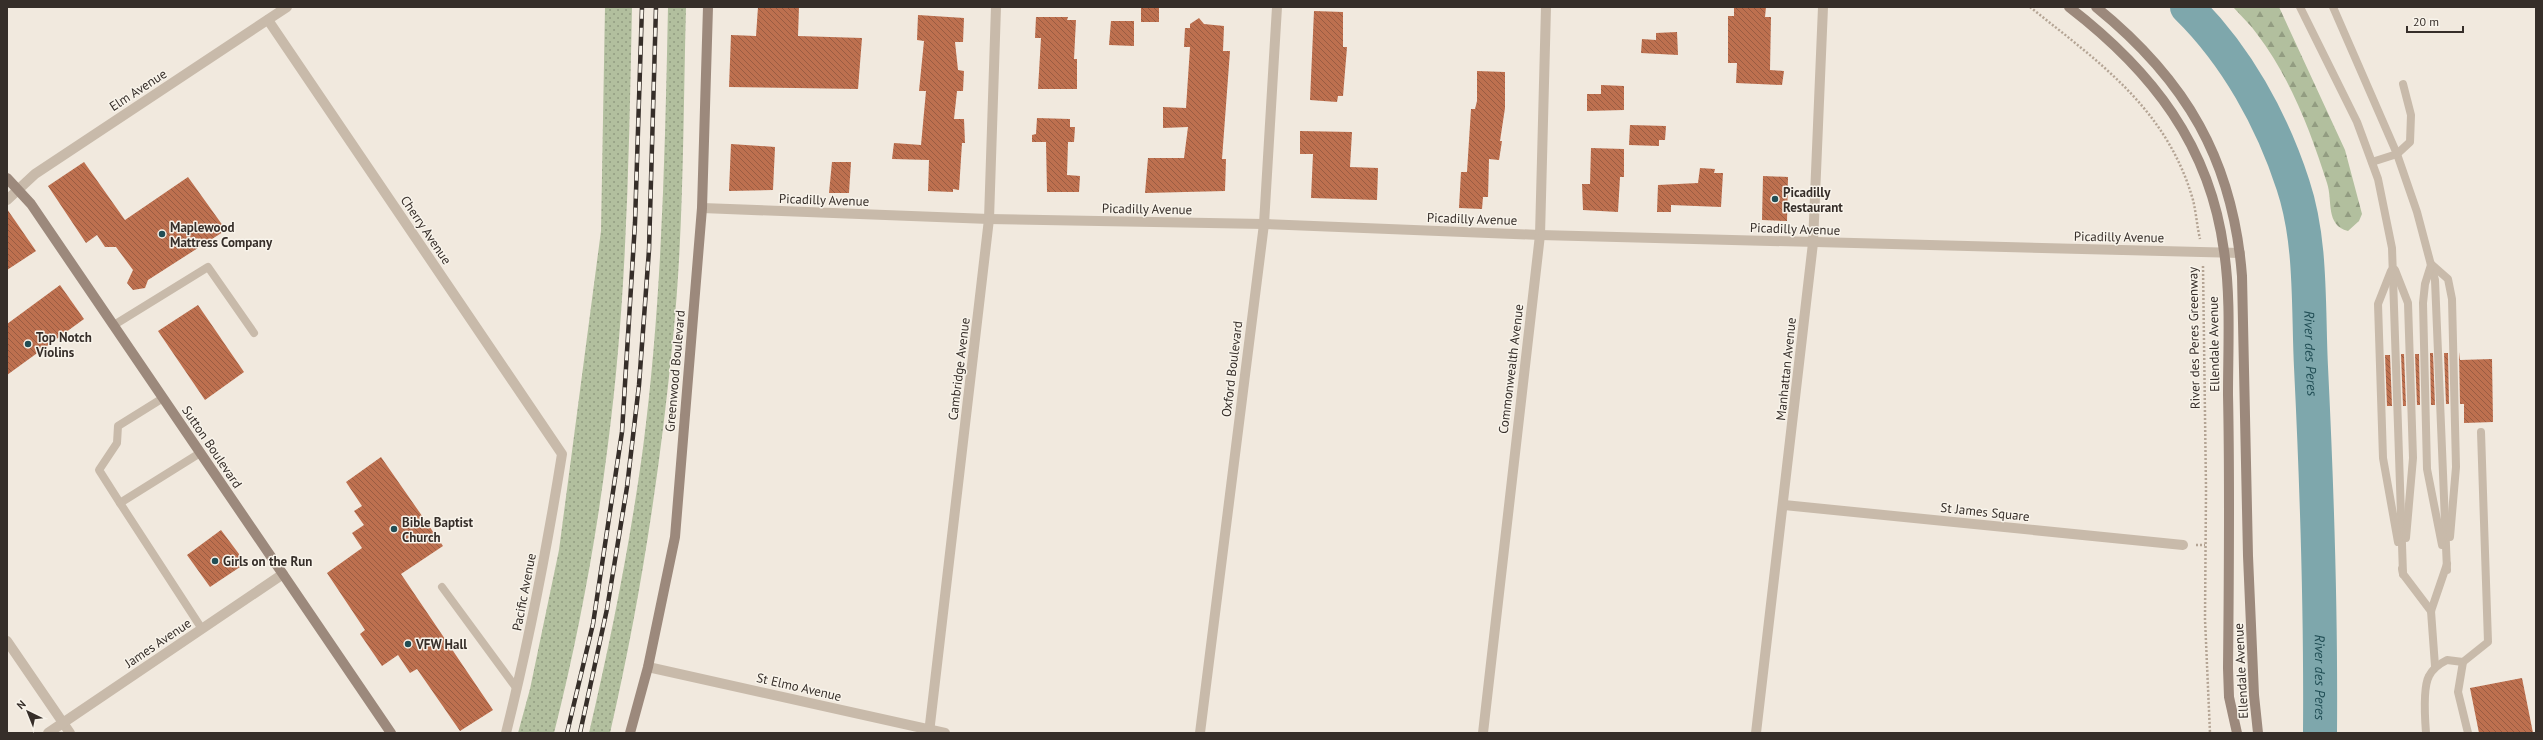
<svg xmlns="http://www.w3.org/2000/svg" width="2543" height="740" viewBox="0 0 2543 740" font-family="'PT Sans',sans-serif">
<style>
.grass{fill:url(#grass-dots)}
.forest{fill:url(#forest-firs)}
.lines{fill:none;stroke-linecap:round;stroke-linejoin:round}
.river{stroke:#7ea7ac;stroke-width:34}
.building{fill:url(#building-back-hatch)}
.path{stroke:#b4a494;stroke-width:2.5;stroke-dasharray:2 2;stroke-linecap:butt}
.lane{stroke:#c8baaa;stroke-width:8}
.street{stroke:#c8baaa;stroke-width:10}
.secondary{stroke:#9c897c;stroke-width:10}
.rail-casing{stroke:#362e29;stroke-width:4.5}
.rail{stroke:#f8f3ea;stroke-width:3;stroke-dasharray:9;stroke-linecap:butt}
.poi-dot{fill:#214e55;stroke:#f8f3ea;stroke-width:1.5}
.labels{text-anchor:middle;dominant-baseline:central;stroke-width:3;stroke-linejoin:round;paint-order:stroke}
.street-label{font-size:13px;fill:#362e29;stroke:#f8f3ea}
.poi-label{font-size:13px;font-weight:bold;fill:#362e29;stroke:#f8f3ea;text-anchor:start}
.water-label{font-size:14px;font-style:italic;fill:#214e55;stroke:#f8f3ea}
</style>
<defs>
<pattern id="grass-dots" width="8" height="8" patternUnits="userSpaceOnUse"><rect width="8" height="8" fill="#b2bf9e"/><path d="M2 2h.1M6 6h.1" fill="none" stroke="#929c81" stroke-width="1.8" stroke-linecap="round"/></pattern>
<pattern id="forest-firs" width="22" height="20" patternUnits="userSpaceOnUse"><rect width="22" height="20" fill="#b2bf9e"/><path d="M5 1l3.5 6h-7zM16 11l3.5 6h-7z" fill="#929c81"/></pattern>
<pattern id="building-back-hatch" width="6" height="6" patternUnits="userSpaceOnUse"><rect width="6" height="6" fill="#bd704f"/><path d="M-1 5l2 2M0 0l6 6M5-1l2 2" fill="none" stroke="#9a5c42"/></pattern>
</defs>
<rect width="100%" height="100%" fill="#f1e9de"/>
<g class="grass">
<path d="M605 7H632C629 153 627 299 608 444 596 541 578 638 554 733H518L530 689 559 550 601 231Z"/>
<path d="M668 7H686C683 117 684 228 673 338 660 471 640 603 610 733H589C611 639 630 544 643 448 662 302 665 154 668 7Z"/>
</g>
<path class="forest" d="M2233 7H2279L2345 150 2362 214 2359 221 2348 231C2325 225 2333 201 2327 183 2311 132 2290 77 2257 34 2250 24 2241 16 2233 7Z"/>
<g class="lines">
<path class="river" id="s1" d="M2187 7C2236 55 2272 120 2293 185 2312 242 2308 307 2311 367 2317 489 2321 611 2320 733"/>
</g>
<g class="building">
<polygon points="758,7 799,7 798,36 862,38 858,89 729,87 731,35 756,36"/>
<rect x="1141" y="7" width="18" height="15"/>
<polygon points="1734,7 1766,7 1765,17 1771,17 1770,70 1784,71 1782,85 1736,83 1737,63 1728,63 1728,16 1734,16"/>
<polygon points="1314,11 1343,12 1343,47 1347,47 1343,96 1338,96 1337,102 1310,100"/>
<polygon points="918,15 964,18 963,42 955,42 958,70 964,71 963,91 957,91 954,119 964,119 965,143 962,143 959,190 953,189 953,192 928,191 929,160 892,159 894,143 921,145 926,91 919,91 924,41 917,40"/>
<polygon points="1036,17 1068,17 1067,20 1076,20 1074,59 1077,59 1077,89 1038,89 1041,38 1035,38"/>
<polygon points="1199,18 1204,24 1224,26 1223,51 1230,51 1222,159 1226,159 1225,191 1145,193 1148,158 1184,158 1188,127 1163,128 1163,107 1186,108 1190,47 1184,47 1185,28 1190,28 1190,24"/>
<polygon points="1111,21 1134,21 1134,46 1109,45"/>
<polygon points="1677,32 1678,55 1641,53 1642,39 1656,40 1656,33"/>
<polygon points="1477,71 1505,72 1505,108 1500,141 1502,141 1499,160 1489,159 1488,197 1483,197 1482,209 1459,208 1461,172 1467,172 1471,109 1475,109 1477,101"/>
<polygon points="1601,85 1624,86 1624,110 1587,111 1587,94 1601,94"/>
<polygon points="1037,118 1070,119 1070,127 1075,127 1074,142 1068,142 1067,175 1080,176 1079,192 1047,192 1046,142 1032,142 1032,135 1036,134"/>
<polygon points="1630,125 1666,126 1665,140 1659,140 1659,146 1629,145"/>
<polygon points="1300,131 1352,132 1350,167 1378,168 1377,200 1311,198 1313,154 1300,154"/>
<polygon points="731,144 775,147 773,190 729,191"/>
<polygon points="1591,148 1624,149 1624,177 1620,177 1618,212 1583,210 1582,184 1590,184"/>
<polygon points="84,162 125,220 188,177 226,230 148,280 145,288 133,290 127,283 133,270 116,247 105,247 97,235 86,243 48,186"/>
<polygon points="832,162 851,162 849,193 829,193"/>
<polygon points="1700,168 1715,169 1714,173 1723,173 1721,207 1671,205 1671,212 1657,212 1658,185 1698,183"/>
<polygon points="1763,176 1788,177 1787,221 1762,220"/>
<polygon points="7,209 36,251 7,270"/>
<polygon points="60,285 84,319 7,375 7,324"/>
<polygon points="198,305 244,372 205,400 158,331"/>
<polygon points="2459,352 2460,360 2492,359 2493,422 2464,423 2464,404 2460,404"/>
<polygon points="2430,353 2433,353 2435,405 2431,405"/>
<polygon points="2444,353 2448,353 2449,404 2446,404"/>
<polygon points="2401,354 2404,354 2406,406 2403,406"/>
<polygon points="2415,354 2419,354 2420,405 2417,405"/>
<polygon points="2385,355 2390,355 2392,406 2387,406"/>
<polygon points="381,457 443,546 401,574 493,710 460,731 417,669 410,673 398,655 382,666 360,634 365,630 327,573 362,548 352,533 364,525 354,511 362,506 346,482"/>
<polygon points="221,530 239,554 240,567 210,587 187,555"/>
<polygon points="2522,678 2533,733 2479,733 2470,688"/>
</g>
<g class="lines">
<g class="path">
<path d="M2030 7C2100 63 2167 109 2193 200 2196 212 2197 226 2200 239"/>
<polyline points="2203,266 2206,489 2205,619 2210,733"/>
<polyline points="2196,545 2205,545"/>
</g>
<g class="lane">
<polyline points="2300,7 2357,122 2378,179 2392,248 2403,574"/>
<polyline points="2333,7 2397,154 2417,212 2435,280 2447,570"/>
<polyline points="2372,162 2397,154 2410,142 2411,115 2403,84"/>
<polyline points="2431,264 2448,279 2452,299 2456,467 2450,537"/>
<polyline points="2431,265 2425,284 2423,303 2427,469 2442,545"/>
<polyline points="2395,270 2408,303 2413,458 2406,538"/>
<polyline points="2391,271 2378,304 2383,458 2398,542"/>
<polyline points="114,325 208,267 254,333"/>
<polyline points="163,398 118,426 117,443 99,470 120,503 200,453"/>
<polyline points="120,503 202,629"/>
<polyline points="2402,569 2403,574 2431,611"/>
<polyline points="442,587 517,689"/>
<polyline points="2435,666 2431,611 2447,564"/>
<path d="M2426 733C2425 720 2423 687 2429 676 2433 668 2439 664 2447 660L2463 662"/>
<polyline points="2468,733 2458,692 2463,662 2488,642 2481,432"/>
</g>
<g class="street">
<path d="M268 20 562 454C547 548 529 641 506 733"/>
<polyline points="7,200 35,174 287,7"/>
<polyline points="702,208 989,219 1264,224 1540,235 2240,253"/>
<polyline points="1784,505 2183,545"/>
<polyline points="7,641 70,733"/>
<polyline points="648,667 945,733"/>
<polyline points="48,733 283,574"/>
<polyline points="929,733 989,219 996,7"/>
<polyline points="1200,733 1264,224 1277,7"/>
<polyline points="1483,733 1540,235 1546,7"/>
<polyline points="1756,733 1813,243 1823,7"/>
</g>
<g class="secondary">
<path d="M2069 7C2152 71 2210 145 2224 251 2231 298 2228 347 2228 395 2230 486 2229 577 2228 668L2229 697 2237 733"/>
<path d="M2096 7C2186 80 2233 160 2242 276L2248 556 2254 695 2258 733"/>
<polyline points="7,178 31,204 391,733"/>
<polyline points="630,733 648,667 675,537 702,208 708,7"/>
</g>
<g class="rail-casing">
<g id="rail">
<polyline points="567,733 593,624 622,432 635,223 642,7"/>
<polyline points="580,733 607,609 627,487 639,385 649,250 656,7"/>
</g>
</g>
<use href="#rail" class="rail"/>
</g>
<g class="poi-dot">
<circle cx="1775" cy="199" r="4"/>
<circle cx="162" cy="234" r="4"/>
<circle cx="28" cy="344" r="4"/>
<circle cx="394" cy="529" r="4"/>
<circle cx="215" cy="561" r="4"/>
<circle cx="408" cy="644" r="4"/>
</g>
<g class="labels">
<g class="street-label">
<text transform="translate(138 90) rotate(-33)">Elm Avenue</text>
<text transform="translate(824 200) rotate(2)">Picadilly Avenue</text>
<text transform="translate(1147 209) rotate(1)">Picadilly Avenue</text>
<text transform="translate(1472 219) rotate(2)">Picadilly Avenue</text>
<text transform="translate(1795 229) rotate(2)">Picadilly Avenue</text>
<text transform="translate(426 230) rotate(56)">Cherry Avenue</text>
<text transform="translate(2119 237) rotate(1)">Picadilly Avenue</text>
<text transform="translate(2194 338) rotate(-91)">River des Peres Greenway</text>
<text transform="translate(2214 344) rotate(-91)">Ellendale Avenue</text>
<text transform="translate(959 369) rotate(-83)">Cambridge Avenue</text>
<text transform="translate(1232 369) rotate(-83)">Oxford Boulevard</text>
<text transform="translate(1511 369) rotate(-83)">Commonwealth Avenue</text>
<text transform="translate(1786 369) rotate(-84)">Manhattan Avenue</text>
<text transform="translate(675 371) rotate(-85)">Greenwood Boulevard</text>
<text transform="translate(212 447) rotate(56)">Sutton Boulevard</text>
<text transform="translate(1985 512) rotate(6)">St James Square</text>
<text transform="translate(524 592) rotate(-79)">Pacific Avenue</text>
<text transform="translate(158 643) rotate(-34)">James Avenue</text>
<text transform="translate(2241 671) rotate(-93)">Ellendale Avenue</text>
<text transform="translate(799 687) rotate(13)">St Elmo Avenue</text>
</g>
<g class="poi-label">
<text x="1783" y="192">Picadilly<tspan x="1783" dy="15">Restaurant</tspan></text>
<text x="170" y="227">Maplewood<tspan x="170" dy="15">Mattress Company</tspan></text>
<text x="36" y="337">Top Notch<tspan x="36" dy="15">Violins</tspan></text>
<text x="402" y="522">Bible Baptist<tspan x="402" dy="15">Church</tspan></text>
<text x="223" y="561">Girls on the Run</text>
<text x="416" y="644">VFW Hall</text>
</g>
<g class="water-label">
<text stroke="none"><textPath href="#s1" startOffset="379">River des Peres</textPath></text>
<text stroke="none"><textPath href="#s1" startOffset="703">River des Peres</textPath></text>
</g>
</g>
<rect width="2543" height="740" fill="none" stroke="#362e29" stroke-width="16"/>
<g transform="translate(28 712) rotate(317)" stroke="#f8f3ea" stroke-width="3" paint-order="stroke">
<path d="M0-3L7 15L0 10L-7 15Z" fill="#362e29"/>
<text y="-6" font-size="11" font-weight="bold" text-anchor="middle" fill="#362e29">N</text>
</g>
<path d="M2407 26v6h56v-6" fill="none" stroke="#362e29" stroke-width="2"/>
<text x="2413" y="26" font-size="12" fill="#362e29" stroke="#f8f3ea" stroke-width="3" paint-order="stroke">20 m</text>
</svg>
